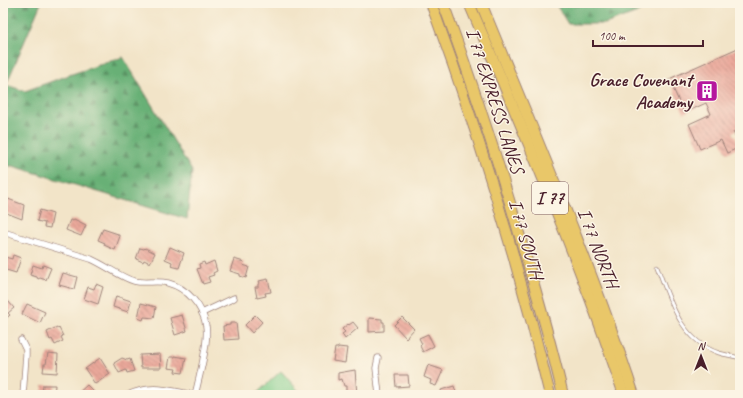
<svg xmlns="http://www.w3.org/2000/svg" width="743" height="398" viewBox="0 0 743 398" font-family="Caveat,sans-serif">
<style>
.forest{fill:url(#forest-firs);stroke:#586850}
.pitch{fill:#7fcc8a;stroke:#64765a}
.building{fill:url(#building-back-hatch)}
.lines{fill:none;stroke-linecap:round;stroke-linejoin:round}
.service-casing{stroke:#9e827a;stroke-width:4.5}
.minor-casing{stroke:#9e827a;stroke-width:7}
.motorway-casing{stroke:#9e827a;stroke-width:12}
.service{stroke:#fff;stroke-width:3}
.minor{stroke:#fff;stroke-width:5.5}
.motorway{stroke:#e9c769;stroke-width:10}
.labels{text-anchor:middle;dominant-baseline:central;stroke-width:3;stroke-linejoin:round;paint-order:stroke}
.shield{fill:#fcf5e5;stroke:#7f5f63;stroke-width:1}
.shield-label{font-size:18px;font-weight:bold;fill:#4a1f2b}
.poi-label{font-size:19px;font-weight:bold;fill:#4a1f2b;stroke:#fcf5e5;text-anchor:end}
.street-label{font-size:19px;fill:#4a1f2b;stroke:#fcf5e5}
</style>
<defs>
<pattern id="forest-firs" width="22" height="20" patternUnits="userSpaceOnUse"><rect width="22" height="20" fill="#67b076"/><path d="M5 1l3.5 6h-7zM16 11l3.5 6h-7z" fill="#578f61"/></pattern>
<pattern id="building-back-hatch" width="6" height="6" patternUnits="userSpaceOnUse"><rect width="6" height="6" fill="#eba99b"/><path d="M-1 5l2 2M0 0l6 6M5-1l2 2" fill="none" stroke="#c0897f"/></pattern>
</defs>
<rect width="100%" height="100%" fill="#fcf5e5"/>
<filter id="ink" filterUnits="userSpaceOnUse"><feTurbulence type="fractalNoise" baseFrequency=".025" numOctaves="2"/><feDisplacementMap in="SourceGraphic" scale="8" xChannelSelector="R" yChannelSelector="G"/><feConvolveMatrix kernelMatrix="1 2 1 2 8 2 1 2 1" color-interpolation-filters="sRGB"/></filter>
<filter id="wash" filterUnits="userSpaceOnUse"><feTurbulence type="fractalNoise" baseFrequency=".012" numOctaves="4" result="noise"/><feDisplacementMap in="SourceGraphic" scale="16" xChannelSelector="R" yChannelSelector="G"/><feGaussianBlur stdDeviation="0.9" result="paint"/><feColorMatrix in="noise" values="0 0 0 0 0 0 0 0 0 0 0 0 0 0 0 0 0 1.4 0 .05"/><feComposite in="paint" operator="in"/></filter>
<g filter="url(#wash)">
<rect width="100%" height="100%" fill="#f2e4c8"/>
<g class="forest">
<polygon points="3,3 41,3 6,85 25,91 72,74 123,57 192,171 187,219 13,166 3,166"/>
<polygon points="555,3 662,3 605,24 568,24"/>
</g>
<polygon class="pitch" points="281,371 302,395 255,395"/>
<g id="blocks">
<g class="building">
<polygon points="740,47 740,128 733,132 740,147 727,153 721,140 700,149 689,124 711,114 706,103 684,113 669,79"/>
<polygon points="8,199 24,205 22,219 4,212"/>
<polygon points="40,210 53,214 50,228 44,227 45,223 37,221"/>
<polygon points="74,219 86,225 81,236 66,230 70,220 73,221"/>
<polygon points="103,229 118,234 118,236 120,236 115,250 104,245 105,243 98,240"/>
<polygon points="170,247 184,253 179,268 171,266 172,262 165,259"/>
<polygon points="140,248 144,249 145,248 155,253 150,263 144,260 143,262 136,259"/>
<polygon points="13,255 21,258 16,273 3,269 5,257 12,259"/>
<polygon points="234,259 244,262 243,265 249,267 246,278 240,276 240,274 230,271"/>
<polygon points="214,261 217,271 213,273 214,275 208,277 210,282 203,284 197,269 200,268 199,264 204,262 205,265"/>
<polygon points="33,265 42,268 43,265 51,268 46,280 40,278 38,279 37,277 30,275"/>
<polygon points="63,273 77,277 74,289 59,285"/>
<polygon points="268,279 271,292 265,293 266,296 257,298 255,287 258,287 258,284 260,283 259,281"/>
<polygon points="96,284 103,287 98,304 84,299 88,287 94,289"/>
<polygon points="116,296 131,301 128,312 113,307"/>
<polygon points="8,301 14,308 8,313 10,315 3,321 3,305"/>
<polygon points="141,303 156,307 154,318 144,317 143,320 138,318"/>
<polygon points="27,304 45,312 40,323 22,314"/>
<polygon points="182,315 187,331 175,335 170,318"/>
<polygon points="255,315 262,322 252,333 245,325"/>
<polygon points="402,317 414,329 406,338 394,325"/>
<polygon points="369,318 382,319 382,322 384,322 384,331 369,332"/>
<polygon points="353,322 358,328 345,339 342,334 345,332 342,329 348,324 349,325"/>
<polygon points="230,323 236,323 238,339 224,340 223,326 230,325"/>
<polygon points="57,327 58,329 59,328 63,336 61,337 63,341 55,345 52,339 50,340 47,332"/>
<polygon points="428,334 434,346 423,352 420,346 422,344 419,338"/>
<polygon points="338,347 347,348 345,363 333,361 335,348 338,348"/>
<polygon points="48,353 58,354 57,373 43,372 44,364 46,364"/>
<polygon points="160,354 161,368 141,368 140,355"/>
<polygon points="175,356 186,358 183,373 175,372 176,369 168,368 170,357 175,357"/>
<polygon points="100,358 110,374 95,384 85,369"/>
<polygon points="122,358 127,360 130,359 134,371 127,373 126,370 119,373 114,363"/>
<polygon points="428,365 443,370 436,386 430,384 431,380 424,377"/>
<polygon points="355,370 357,395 346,395 346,386 344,386 342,379 338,380 338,373"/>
<polygon points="395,375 408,375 409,386 396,387"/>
<polygon points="43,385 55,385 54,395 42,395"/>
<polygon points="87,385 97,395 76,395"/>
<polygon points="454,386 457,395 442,395 441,390"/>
</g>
</g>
</g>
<g filter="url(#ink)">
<use href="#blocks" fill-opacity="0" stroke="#9e827a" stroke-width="1"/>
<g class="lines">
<g class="service-casing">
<g id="service">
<path d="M657 266C670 300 680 340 719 353 726 355 733 356 740 358"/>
<polyline points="727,395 731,394 736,395"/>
</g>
</g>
<g class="minor-casing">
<g id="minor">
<path d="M3 232 91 259C105 265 122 278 134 281 145 284 157 280 168 283 187 288 203 306 206 326 209 342 199 378 195 395"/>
<polyline points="202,313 234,298"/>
<polyline points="21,340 26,350 26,355 23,395"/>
<polyline points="378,358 376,368 379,395"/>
<path d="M128 395C152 383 170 391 195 395"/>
</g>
</g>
<g class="motorway-casing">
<g id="motorway">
<path d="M431 3C478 131 518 262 550 395"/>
<path d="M443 3C474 86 501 170 525 254 539 301 552 348 563 395"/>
<path d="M469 3C524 132 580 261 624 395"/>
<path d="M481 3C534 133 590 262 634 395"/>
</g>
</g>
<use href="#service" class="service"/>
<use href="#minor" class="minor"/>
<use href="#motorway" class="motorway"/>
</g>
</g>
<defs>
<g id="building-square" transform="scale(1.15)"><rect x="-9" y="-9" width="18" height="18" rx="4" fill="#b5179e" stroke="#fcf5e5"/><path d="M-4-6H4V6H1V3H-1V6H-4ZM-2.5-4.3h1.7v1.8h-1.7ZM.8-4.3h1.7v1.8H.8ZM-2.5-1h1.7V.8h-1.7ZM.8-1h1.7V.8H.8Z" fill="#fff"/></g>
</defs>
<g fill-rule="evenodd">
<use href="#building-square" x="707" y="91"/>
</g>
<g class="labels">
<rect class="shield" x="532" y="182" width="36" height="32" rx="3"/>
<g class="shield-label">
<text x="550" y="198">I 77</text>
</g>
<g class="poi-label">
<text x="692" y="80">Grace Covenant<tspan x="692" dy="22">Academy</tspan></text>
</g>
<g class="street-label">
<text transform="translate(495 101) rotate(72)">I 77 EXPRESS LANES</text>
<text transform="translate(526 239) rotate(74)">I 77 SOUTH</text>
<text transform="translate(598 248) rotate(69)">I 77 NORTH</text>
</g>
</g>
<rect width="743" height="398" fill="none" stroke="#fcf5e5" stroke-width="16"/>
<g transform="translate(701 356)" stroke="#fcf5e5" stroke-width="3" paint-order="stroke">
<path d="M0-3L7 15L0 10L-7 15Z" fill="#4a1f2b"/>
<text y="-6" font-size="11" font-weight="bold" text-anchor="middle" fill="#4a1f2b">N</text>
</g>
<path d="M593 40v6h110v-6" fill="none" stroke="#4a1f2b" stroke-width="2"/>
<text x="599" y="40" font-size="12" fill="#4a1f2b" stroke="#fcf5e5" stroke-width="3" paint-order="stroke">100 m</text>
</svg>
